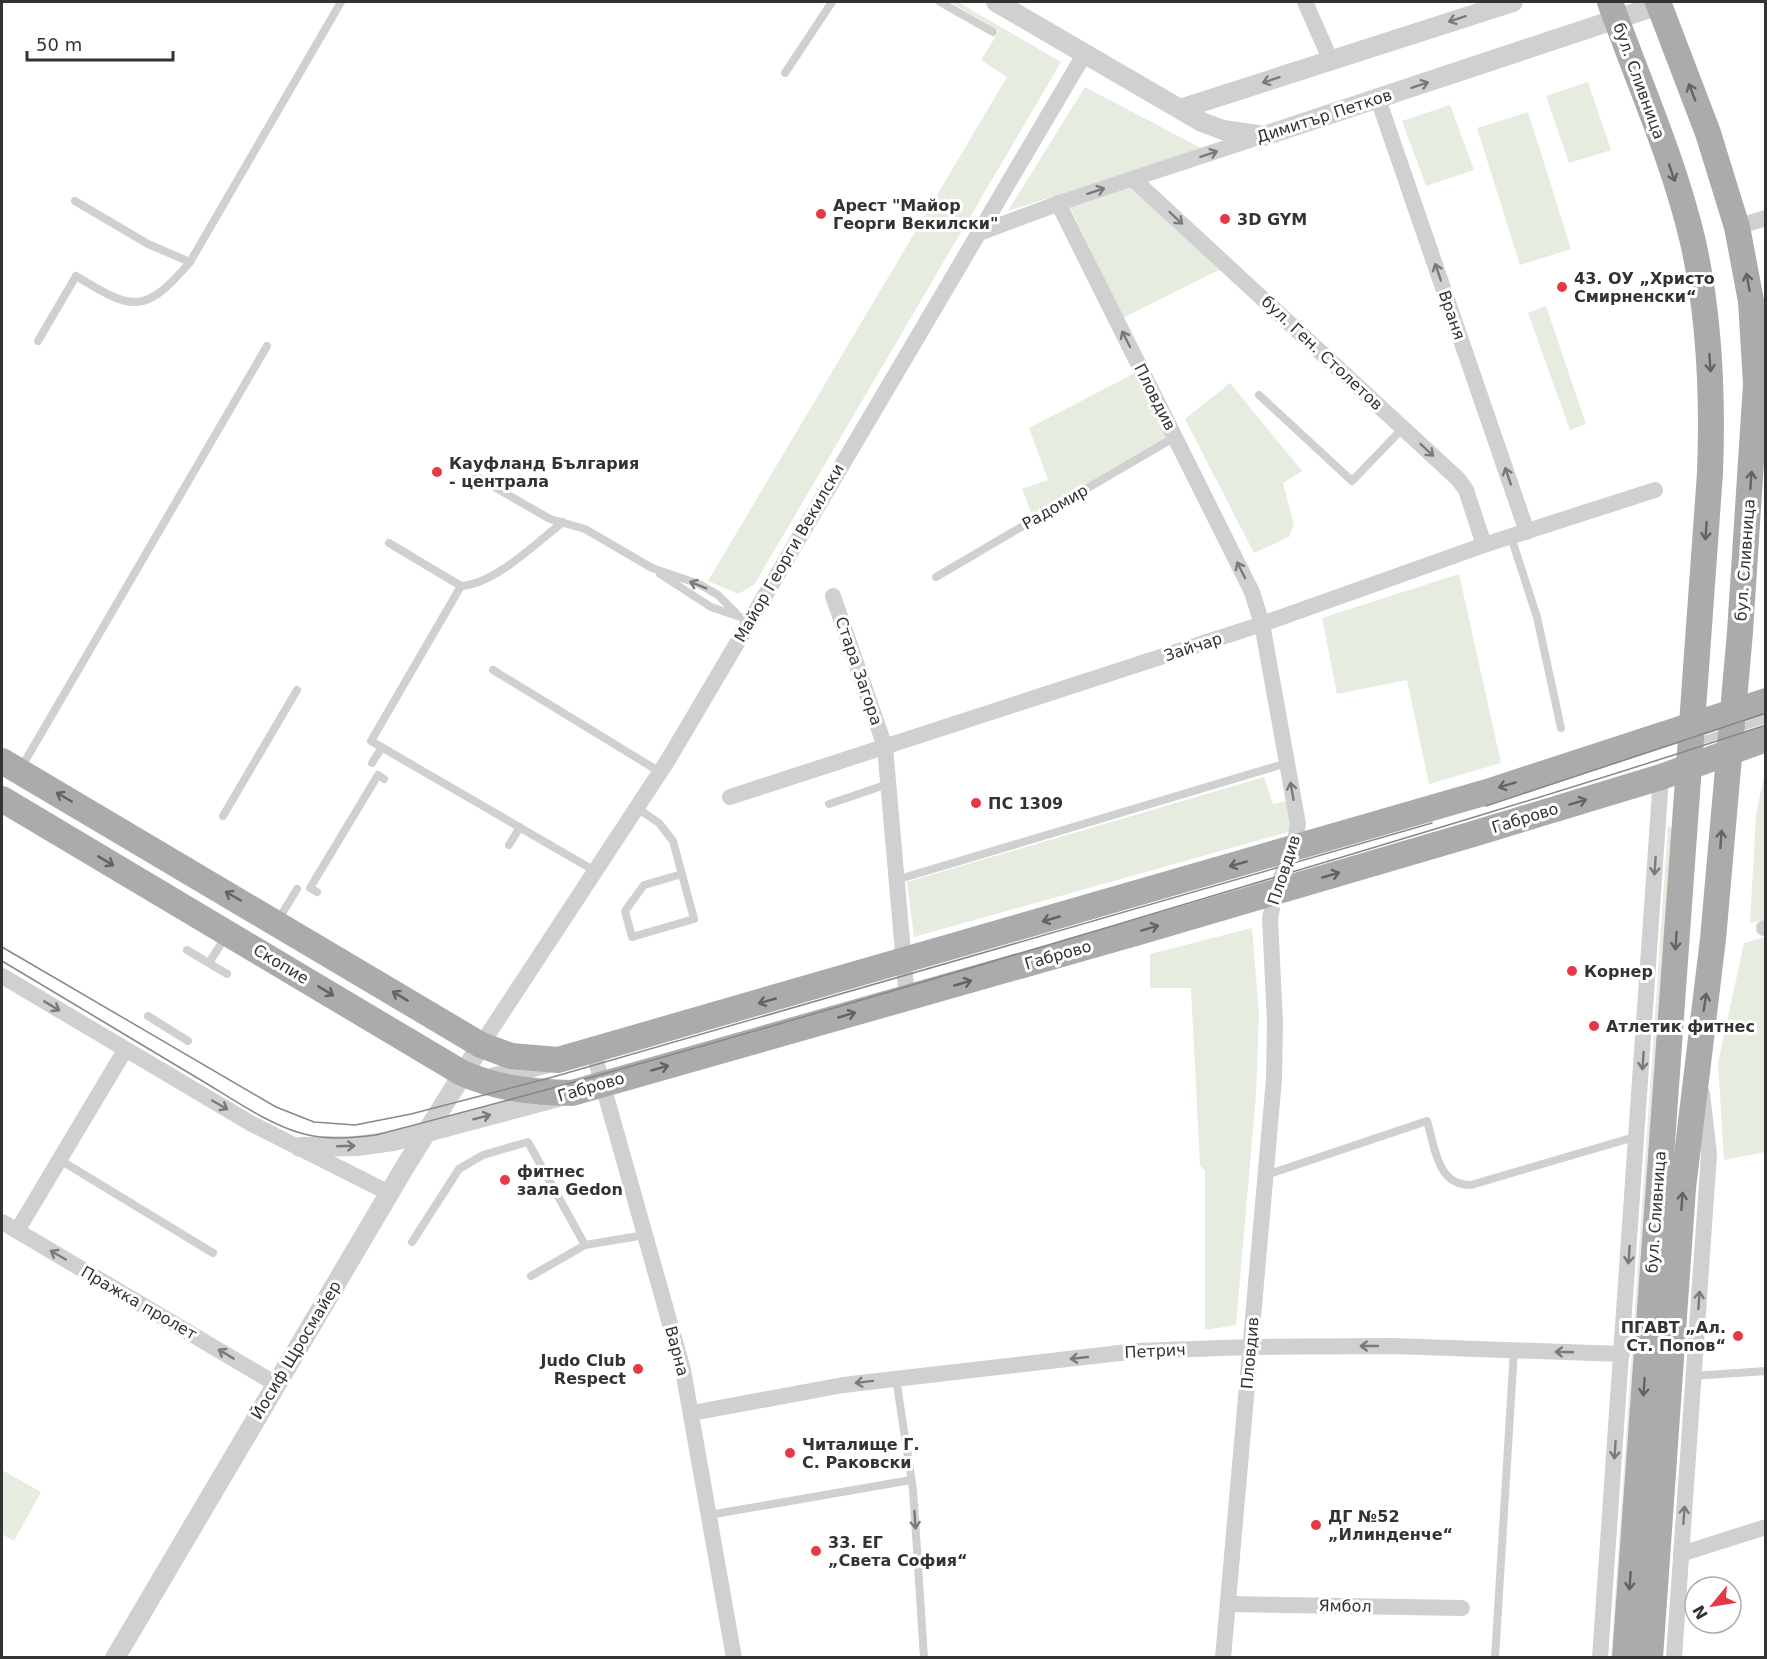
<svg xmlns="http://www.w3.org/2000/svg" width="1767" height="1659" viewBox="0 0 1767 1659" font-family="'DejaVu Sans',sans-serif">
<style>
.green{fill:#e6ecdf}
.lines{fill:none;stroke-linecap:round;stroke-linejoin:round}
.service{stroke:#d0d0d0;stroke-width:8}
.minor{stroke:#d0d0d0;stroke-width:16}
.tertiary{stroke:#d0d0d0;stroke-width:20}
.primary{stroke:#ababab;stroke-width:26}
.tram{stroke:#888;stroke-width:1.5}
.oneway{stroke:#7a7a7a}
.oneway2{stroke:#636363}
.poi-dot{fill:#e63946;stroke:#fff;stroke-width:2}
.labels{text-anchor:middle;dominant-baseline:central;stroke-width:6;stroke-linejoin:round;paint-order:stroke}
.street-label{font-size:16px;fill:#333;stroke:#fff}
.poi-label{font-size:16px;font-weight:bold;fill:#333;stroke:#fff;text-anchor:start}
</style>
<rect width="100%" height="100%" fill="#fff"/>
<g class="green">
<polygon points="950,2 958,2 1061,62 754,585 738,594 708,581 1007,77 981,60 999,31"/>
<polygon points="1588,82 1611,150 1569,163 1546,96"/>
<polygon points="1085,87 1201,148 1008,211"/>
<polygon points="1450,105 1474,170 1426,186 1402,121"/>
<polygon points="1528,112 1571,249 1520,265 1477,128"/>
<polygon points="1132,188 1227,266 1123,318 1070,207"/>
<polygon points="1546,306 1586,424 1570,430 1528,313"/>
<polygon points="1137,372 1170,436 1033,517 1022,489 1048,480 1029,428"/>
<polygon points="1230,383 1302,471 1283,483 1294,525 1289,537 1254,553 1185,419"/>
<polygon points="1459,574 1501,763 1429,784 1407,680 1337,694 1322,618"/>
<polygon points="1765,771 1765,919 1750,923 1756,815"/>
<polygon points="1264,777 1273,804 1286,801 1292,831 914,937 907,882"/>
<polygon points="1668,825 1672,829 1620,1657 1611,1658"/>
<polygon points="1252,928 1259,1014 1256,1095 1236,1325 1205,1330 1205,1170 1200,1166 1191,988 1150,988 1150,954"/>
<polygon points="1765,937 1765,1152 1724,1160 1718,1063 1744,943"/>
<polygon points="2,1470 41,1492 14,1541 2,1534"/>
</g>
<g class="lines">
<g class="service">
<polyline points="940,2 993,32"/>
<polyline points="785,73 832,2"/>
<polyline points="75,201 148,244 190,262"/>
<path d="M38 341 76 276C132 310 144 316 190 262L341 2"/>
<polyline points="1259,395 1352,481 1403,428"/>
<polyline points="477,477 550,519 585,529 652,568 699,584 718,595 736,613"/>
<polyline points="1511,537 1537,617 1561,728"/>
<path d="M389 543 461 586C495 584 536 543 563 522"/>
<polyline points="660,574 711,607 749,620"/>
<polyline points="936,577 1175,437"/>
<polyline points="461,586 371,741 595,871"/>
<polyline points="493,670 660,772"/>
<polyline points="1695,743 1766,719"/>
<polyline points="372,763 382,747"/>
<polyline points="21,768 267,346"/>
<polyline points="829,804 888,784"/>
<polyline points="637,808 659,823 673,841 694,919 632,937 625,911 644,885 682,874"/>
<polyline points="223,816 297,690"/>
<polyline points="509,845 520,827"/>
<polyline points="896,880 1287,763"/>
<polyline points="317,892 310,888 378,775 384,779"/>
<polyline points="277,922 297,889"/>
<polyline points="187,950 227,974"/>
<polyline points="209,963 226,936"/>
<polyline points="148,1016 188,1041"/>
<polyline points="60,1160 213,1253"/>
<path d="M1266 1175 1427 1121C1435 1147 1437 1186 1471 1185L1638 1136"/>
<polyline points="412,1242 459,1169 483,1155 528,1142 585,1245 645,1235"/>
<polyline points="531,1276 585,1245"/>
<polyline points="1693,1376 1766,1371"/>
<polyline points="896,1379 913,1489 924,1658"/>
<polyline points="709,1515 911,1480"/>
<polyline points="1495,1658 1514,1350"/>
</g>
<g class="minor">
<polyline points="1305,2 1331,61"/>
<polyline points="1378,99 1527,532"/>
<polyline points="1133,179 1458,479 1466,490 1484,545"/>
<polyline points="1058,203 1252,592 1262,624 1298,824 1294,848 1275,891 1270,919 1275,1022 1274,1079 1223,1658"/>
<polyline points="1737,227 1766,218"/>
<polyline points="979,233 1065,201 1262,136"/>
<polyline points="833,596 885,747 907,998"/>
<polyline points="730,797 1262,624 1484,545 1655,490"/>
<polyline points="1764,928 1766,928"/>
<polyline points="2,976 252,1124 389,1193"/>
<polyline points="481,1045 668,760 1085,53"/>
<polyline points="593,1050 683,1370 734,1658"/>
<polyline points="2,1222 276,1384"/>
<polyline points="17,1231 125,1050"/>
<polyline points="692,1413 843,1385 1137,1351 1251,1347 1393,1346 1622,1354"/>
<polyline points="1681,1554 1766,1527"/>
<polyline points="1228,1604 1462,1608"/>
<polyline points="1600,1658 1661,777"/>
<polyline points="1674,1658 1709,1154 1702,1093"/>
</g>
<g class="tertiary">
<polyline points="996,2 1202,122 1223,130 1264,136 1659,5"/>
<polyline points="1180,109 1513,2"/>
<polyline points="481,1081 548,1063"/>
<polyline points="300,1147 357,1146 393,1141 558,1097"/>
<polyline points="115,1658 406,1165 481,1045"/>
</g>
<g class="primary">
<path d="M1610 2C1638 81 1674 160 1693 242 1710 318 1713 395 1710 473L1625 1658"/>
<polyline points="2,761 481,1045 511,1056 558,1060 1487,792 1766,701"/>
<path d="M2 799 462 1073C499 1089 533 1092 572 1093L1139 932 1473 834 1661 777 1766 739"/>
<polyline points="1650,1658 1683,1188 1713,939 1740,632 1756,384 1751,301 1737,227 1708,133 1658,2"/>
</g>
<g class="tram">
<polyline points="1486,806 1766,713"/>
<polyline points="2,947 276,1107 314,1122 355,1125 411,1114 553,1077 1432,823"/>
<path d="M2 961C66 999 130 1038 194 1076 227 1095 268 1125 304 1134 328 1140 352 1138 376 1135 625 1071 872 997 1119 924 1335 859 1551 796 1766 725"/>
</g>
</g>
<defs><path id="oneway-shaft" d="M-6 0H5M1.5-3L5.5 0L1.5 3" fill="none" stroke-width="1.6" stroke-linecap="round" stroke-linejoin="round" transform="scale(1.5)"/></defs>
<g class="oneway">
<use href="#oneway-shaft" transform="translate(1457 19) rotate(162)"/>
<use href="#oneway-shaft" transform="translate(1271 80) rotate(162)"/>
<use href="#oneway-shaft" transform="translate(1420 85) rotate(-18)"/>
<use href="#oneway-shaft" transform="translate(1209 154) rotate(-18)"/>
<use href="#oneway-shaft" transform="translate(1096 191) rotate(-18)"/>
<use href="#oneway-shaft" transform="translate(1176 218) rotate(43)"/>
<use href="#oneway-shaft" transform="translate(1438 272) rotate(-109)"/>
<use href="#oneway-shaft" transform="translate(1126 339) rotate(-117)"/>
<use href="#oneway-shaft" transform="translate(1427 450) rotate(43)"/>
<use href="#oneway-shaft" transform="translate(1508 476) rotate(-109)"/>
<use href="#oneway-shaft" transform="translate(1241 570) rotate(-117)"/>
<use href="#oneway-shaft" transform="translate(698 585) rotate(-158)"/>
<use href="#oneway-shaft" transform="translate(1292 791) rotate(-100)"/>
<use href="#oneway-shaft" transform="translate(1655 866) rotate(94)"/>
<use href="#oneway-shaft" transform="translate(52 1006) rotate(31)"/>
<use href="#oneway-shaft" transform="translate(1643 1061) rotate(94)"/>
<use href="#oneway-shaft" transform="translate(220 1105) rotate(30)"/>
<use href="#oneway-shaft" transform="translate(482 1117) rotate(-15)"/>
<use href="#oneway-shaft" transform="translate(346 1146) rotate(-2)"/>
<use href="#oneway-shaft" transform="translate(58 1255) rotate(-150)"/>
<use href="#oneway-shaft" transform="translate(1629 1255) rotate(94)"/>
<use href="#oneway-shaft" transform="translate(1699 1300) rotate(-86)"/>
<use href="#oneway-shaft" transform="translate(1369 1346) rotate(180)"/>
<use href="#oneway-shaft" transform="translate(1564 1352) rotate(-178)"/>
<use href="#oneway-shaft" transform="translate(226 1354) rotate(-149)"/>
<use href="#oneway-shaft" transform="translate(1079 1358) rotate(174)"/>
<use href="#oneway-shaft" transform="translate(864 1382) rotate(173)"/>
<use href="#oneway-shaft" transform="translate(1615 1450) rotate(94)"/>
<use href="#oneway-shaft" transform="translate(1684 1515) rotate(-86)"/>
<use href="#oneway-shaft" transform="translate(915 1520) rotate(86)"/>
</g>
<g class="oneway2">
<use href="#oneway-shaft" transform="translate(1692 92) rotate(-111)"/>
<use href="#oneway-shaft" transform="translate(1672 173) rotate(71)"/>
<use href="#oneway-shaft" transform="translate(1748 282) rotate(-100)"/>
<use href="#oneway-shaft" transform="translate(1710 363) rotate(86)"/>
<use href="#oneway-shaft" transform="translate(1751 480) rotate(-86)"/>
<use href="#oneway-shaft" transform="translate(1706 531) rotate(94)"/>
<use href="#oneway-shaft" transform="translate(1507 785) rotate(163)"/>
<use href="#oneway-shaft" transform="translate(64 797) rotate(-150)"/>
<use href="#oneway-shaft" transform="translate(1578 802) rotate(-17)"/>
<use href="#oneway-shaft" transform="translate(1721 839) rotate(-86)"/>
<use href="#oneway-shaft" transform="translate(106 861) rotate(31)"/>
<use href="#oneway-shaft" transform="translate(1238 864) rotate(164)"/>
<use href="#oneway-shaft" transform="translate(1331 875) rotate(-16)"/>
<use href="#oneway-shaft" transform="translate(233 896) rotate(-150)"/>
<use href="#oneway-shaft" transform="translate(1051 919) rotate(164)"/>
<use href="#oneway-shaft" transform="translate(1150 928) rotate(-17)"/>
<use href="#oneway-shaft" transform="translate(1676 941) rotate(94)"/>
<use href="#oneway-shaft" transform="translate(963 983) rotate(-16)"/>
<use href="#oneway-shaft" transform="translate(326 991) rotate(31)"/>
<use href="#oneway-shaft" transform="translate(400 996) rotate(-149)"/>
<use href="#oneway-shaft" transform="translate(767 1001) rotate(164)"/>
<use href="#oneway-shaft" transform="translate(1705 1002) rotate(-81)"/>
<use href="#oneway-shaft" transform="translate(847 1015) rotate(-16)"/>
<use href="#oneway-shaft" transform="translate(660 1068) rotate(-16)"/>
<use href="#oneway-shaft" transform="translate(1682 1201) rotate(-86)"/>
<use href="#oneway-shaft" transform="translate(1644 1387) rotate(94)"/>
<use href="#oneway-shaft" transform="translate(1630 1581) rotate(94)"/>
</g>
<g class="poi-dot">
<circle cx="821" cy="214" r="6"/>
<circle cx="1225" cy="219" r="6"/>
<circle cx="1562" cy="287" r="6"/>
<circle cx="437" cy="472" r="6"/>
<circle cx="976" cy="803" r="6"/>
<circle cx="1572" cy="971" r="6"/>
<circle cx="1594" cy="1026" r="6"/>
<circle cx="505" cy="1180" r="6"/>
<circle cx="1738" cy="1336" r="6"/>
<circle cx="638" cy="1369" r="6"/>
<circle cx="790" cy="1453" r="6"/>
<circle cx="1316" cy="1525" r="6"/>
<circle cx="816" cy="1551" r="6"/>
</g>
<g class="labels">
<g class="street-label">
<text transform="translate(1639 81) rotate(70)">бул. Сливница</text>
<text transform="translate(1324 116) rotate(-18)">Димитър Петков</text>
<text transform="translate(1452 315) rotate(71)">Враня</text>
<text transform="translate(1322 353) rotate(43)">бул. Ген. Столетов</text>
<text transform="translate(1155 397) rotate(63)">Пловдив</text>
<text transform="translate(1055 507) rotate(-30)">Радомир</text>
<text transform="translate(789 553) rotate(-60)">Майор Георги Векилски</text>
<text transform="translate(1745 560) rotate(-86)">бул. Сливница</text>
<text transform="translate(1193 647) rotate(-18)">Зайчар</text>
<text transform="translate(859 671) rotate(71)">Стара Загора</text>
<text transform="translate(1525 818) rotate(-17)">Габрово</text>
<text transform="translate(1284 870) rotate(-72)">Пловдив</text>
<text transform="translate(1058 955) rotate(-16)">Габрово</text>
<text transform="translate(281 964) rotate(31)">Скопие</text>
<text transform="translate(591 1087) rotate(-16)">Габрово</text>
<text transform="translate(1656 1212) rotate(-86)">бул. Сливница</text>
<text transform="translate(139 1303) rotate(30)">Пражка пролет</text>
<text transform="translate(296 1350) rotate(-59)">Йосиф Щросмайер</text>
<text transform="translate(677 1351) rotate(75)">Варна</text>
<text transform="translate(1155 1351) rotate(-3)">Петрич</text>
<text transform="translate(1250 1353) rotate(-85)">Пловдив</text>
<text transform="translate(1345 1606) rotate(1)">Ямбол</text>
</g>
<g class="poi-label">
<text x="833" y="205">Арест "Майор<tspan x="833" dy="18">Георги Векилски"</tspan></text>
<text x="1237" y="219">3D GYM</text>
<text x="1574" y="278">43. ОУ „Христо<tspan x="1574" dy="18">Смирненски“</tspan></text>
<text x="449" y="463">Кауфланд България<tspan x="449" dy="18">- централа</tspan></text>
<text x="988" y="803">ПС 1309</text>
<text x="1584" y="971">Корнер</text>
<text x="1606" y="1026">Атлетик фитнес</text>
<text x="517" y="1171">фитнес<tspan x="517" dy="18">зала Gedon</tspan></text>
<text x="1726" y="1327" text-anchor="end">ПГАВТ „Ал.<tspan x="1726" dy="18">Ст. Попов“</tspan></text>
<text x="626" y="1360" text-anchor="end">Judo Club<tspan x="626" dy="18">Respect</tspan></text>
<text x="802" y="1444">Читалище Г.<tspan x="802" dy="18">С. Раковски</tspan></text>
<text x="1328" y="1516">ДГ №52<tspan x="1328" dy="18">„Илинденче“</tspan></text>
<text x="828" y="1542">33. ЕГ<tspan x="828" dy="18">„Света София“</tspan></text>
</g>
</g>
<rect width="1767" height="1659" fill="none" stroke="#333333" stroke-width="6"/>
<g transform="translate(1713 1605) rotate(240)"><circle r="28" fill="#ffffff" stroke="#adadad" stroke-width="1.5"/>
<path d="M0-4.5L10 22L0 15L-10 22Z" fill="#e63946"/>
<text y="-9" font-size="16" font-weight="bold" text-anchor="middle" fill="#333333">N</text>
</g>
<path d="M27 51v9h146v-9" fill="none" stroke="#333333" stroke-width="3"/>
<text x="36" y="51" font-size="18" fill="#333333" stroke="#ffffff" stroke-width="4.5" paint-order="stroke">50 m</text>
</svg>
